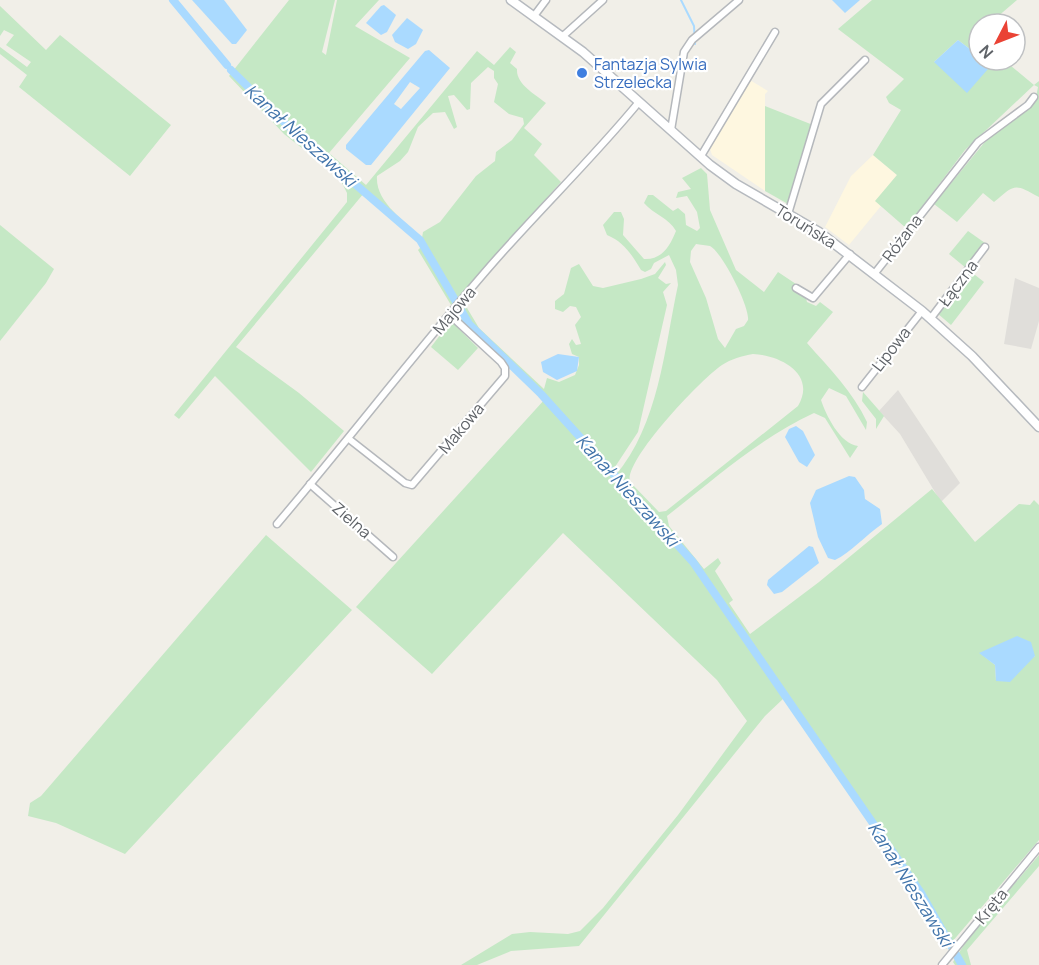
<svg xmlns="http://www.w3.org/2000/svg" width="1039" height="965" viewBox="0 0 1039 965" font-family="Manrope,sans-serif">
<style>
.commercial{fill:#fef7e0}
.industrial{fill:#e0deda}
.green{fill:#c5e8c5;fill-rule:evenodd}
.water{fill:#aadaff;fill-rule:evenodd}
.lines{fill:none;stroke-linecap:round;stroke-linejoin:round}
.stream{stroke:#aadaff;stroke-width:2}
.canal{stroke:#aadaff;stroke-width:8}
.minor-casing{stroke:#b5b8bc;stroke-width:9}
.secondary-casing{stroke:#b6babf;stroke-width:11}
.minor{stroke:#fff;stroke-width:6}
.secondary{stroke:#fff;stroke-width:8}
.shop-dot{fill:#3f7fe0;stroke:#fff;stroke-width:2}
.labels{text-anchor:middle;dominant-baseline:central;stroke-width:4.5;stroke-linejoin:round;paint-order:stroke}
.shop-label{font-size:16px;fill:#366cbe;stroke:#fff;text-anchor:start}
.street-label{font-size:16px;fill:#5f6368;stroke:#fff}
.water-label{font-size:18px;font-style:italic;fill:#4174aa;stroke:#fff}
</style>
<rect width="100%" height="100%" fill="#f1efe8"/>
<g class="commercial">
<polygon points="748,79 768,91 765,94 765,191 712,155 710,149"/>
<polygon points="873,155 897,175 876,201 881,206 849,245 825,227 851,176"/>
</g>
<g class="industrial">
<polygon points="1015,278 1039,288 1039,321 1031,349 1004,344"/>
<polygon points="898,390 960,483 941,502 900,434 879,411"/>
</g>
<g class="green">
<path d="M289 0H335L322 52 326 55 337 0H379L355 26 410 58 329 153 366 185 477 51 494 65 510 47 516 52 510 63 517 69C516 84 535 94 546 103L524 128 542 144 534 155 561 182 451 305 418 250 422 246 364 193 236 347 299 393 344 431 311 472 215 376 179 419 174 415 347 202V193L339 177 284 134 229 76ZM488 67 494 71V78L498 84 494 102 509 114 523 118 524 124 512 140 496 152 495 161 476 176 440 222 423 232 422 238C405 221 375 202 377 176L400 161 408 152 418 127 433 113 445 112 454 129 457 127 448 96 454 95 467 110 470 109 471 83Z"/>
<path d="M872 0H1017L989 24H979V33L975 36 979 39V56L958 40 934 62 987 64 983 60H1004L1034 85 1039 81V197C1014 183 1015 184 994 202L983 193 957 222 934 204 984 143 1036 97 1038 87 1034 85 965 150 906 228 875 201 897 175 873 155 901 110 889 103 886 97 904 79 838 29Z"/>
<polygon points="0,6 46,50 60,35 171,125 130,176 19,87 27,75 0,54 0,47 27,67 31,62 6,45 14,35 4,30 0,36"/>
<polygon points="765,106 813,125 788,204 765,191"/>
<path d="M701 168 707 174 710 210 736 270 764 292 778 272 796 284 793 288 806 298 807 302 816 306 820 302 833 312 807 343C830 369 853 392 867 422L866 430 846 396 829 388 821 400C826 415 840 444 858 446L850 458 825 418 814 413C761 437 713 480 667 516L669 526 704 569 718 558 721 563 715 571 733 600 729 603 750 634 819 582 932 489 975 542 1019 504 1030 505 1034 500 1039 505V840L946 949 916 890 784 698 765 716 579 946 511 951 477 965H461L512 934 530 932 568 934 580 931 603 908 678 815 747 721 717 680 563 533 432 674 356 607 545 399 457 317 455 310 464 303 479 328 544 389 547 378 559 382 575 375 579 365V357L572 354 569 344 572 339 576 345 581 344 575 325 581 317 576 307 570 306 563 312 555 309V301L564 294 571 268 579 264 593 286 603 288 641 279 655 274 665 262 666 265 658 278 666 284 671 283 663 292 667 305 638 432 611 473 615 476C659 424 664 350 678 285L676 270 669 255 654 263 651 269 645 272 641 270C632 255 624 242 607 235L603 225 614 212H621L624 219 623 235 644 259C662 260 670 246 676 231 669 218 653 214 644 203L648 195H653L673 211 678 208 685 214 686 225 697 231 700 228 697 212 687 196 676 198 678 192 691 189 682 178ZM696 244C700 245 706 245 710 246 722 252 750 307 748 320L744 326 736 329 725 348 718 339 706 298 690 262 691 251ZM753 354C780 355 817 374 798 406L666 511 659 512 630 482C623 461 703 377 722 365 731 359 742 356 753 354ZM980 653 1035 656 996 681 995 665Z"/>
<polygon points="0,225 54,269 46,283 0,341"/>
<polygon points="968,231 985,243 966,268 949,254"/>
<polygon points="970,271 984,282 951,325 937,313"/>
<polygon points="454,324 478,348 458,370 431,347 447,326"/>
<polygon points="863,392 884,416 876,429 876,419 862,401"/>
<polygon points="266,535 352,610 125,854 56,823 28,816 30,803 41,796"/>
<polygon points="1039,855 1039,866 967,950 971,965 955,965 953,962 969,937"/>
</g>
<g class="water">
<polygon points="192,0 224,0 247,30 236,44 232,44"/>
<polygon points="832,0 860,0 845,13"/>
<polygon points="384,5 396,15 387,32 381,35 366,23 381,6"/>
<polygon points="407,18 423,30 416,44 408,49 395,42 392,35"/>
<polygon points="958,40 979,56 979,60 983,60 988,69 967,93 934,62"/>
<path d="M429 50 450 68 371 165H366L346 149V145L425 51ZM410 82 420 88 401 109 394 104Z"/>
<polygon points="558,354 579,357 577,371 557,380 543,372 541,362"/>
<polygon points="796,426 803,431 815,455 807,467 799,462 785,437 789,429"/>
<path d="M849 476 855 477 864 490 865 499 880 509 882 524C866 535 850 553 835 560L828 558 818 537 810 503 816 490Z"/>
<polygon points="809,546 813,547 819,563 782,592 774,594 767,585 768,580"/>
<polygon points="1017,636 1031,642 1035,656 1010,682 996,681 995,665 979,653"/>
</g>
<g class="lines">
<polyline class="stream" points="681,0 694,26 695,44"/>
<g class="canal">
<polyline points="173,0 227,65"/>
<polyline points="231,70 290,128 420,240 469,324 541,394 693,562 921,893 962,965"/>
</g>
<g class="minor-casing">
<g id="minor">
<polyline points="534,16 546,0"/>
<polyline points="563,36 603,0"/>
<polyline points="671,130 684,52 692,40 739,0"/>
<polyline points="701,156 775,32"/>
<polyline points="788,214 821,104 865,60"/>
<polyline points="875,273 978,142 1028,105 1034,97"/>
<polyline points="796,288 813,298 850,254"/>
<polyline points="931,318 985,247"/>
<polyline points="862,387 922,311"/>
<polyline points="349,439 405,483 412,485 505,376 505,368 501,362 450,315"/>
<polyline points="310,484 393,557"/>
<path d="M277 524C350 438 418 349 492 264 540 209 593 158 639 102"/>
<polyline points="942,965 1039,847"/>
</g>
</g>
<g class="secondary-casing">
<polyline id="secondary" points="511,0 583,52 710,165 736,184 819,232 922,311 972,356 1039,427"/>
</g>
<use href="#minor" class="minor"/>
<use href="#secondary" class="secondary"/>
</g>
<circle class="shop-dot" cx="582" cy="73" r="6"/>
<g class="labels">
<g class="shop-label">
<text x="594" y="64">Fantazja Sylwia<tspan x="594" dy="18">Strzelecka</tspan></text>
</g>
<g class="street-label">
<text transform="translate(806 226) rotate(32)">Toruńska</text>
<text transform="translate(902 238) rotate(-53)">Różana</text>
<text transform="translate(958 283) rotate(-53)">Łączna</text>
<text transform="translate(454 310) rotate(-50)">Majowa</text>
<text transform="translate(891 349) rotate(-52)">Lipowa</text>
<text transform="translate(461 428) rotate(-50)">Makowa</text>
<text transform="translate(352 520) rotate(41)">Zielna</text>
<text transform="translate(991 906) rotate(-51)">Kręta</text>
</g>
<g class="water-label">
<text transform="translate(301 135) rotate(42)">Kanał Nieszawski</text>
<text transform="translate(628 490) rotate(48)">Kanał Nieszawski</text>
<text transform="translate(911 884) rotate(58)">Kanał Nieszawski</text>
</g>
</g>
<g transform="translate(997 42) rotate(228)"><circle r="28" fill="#ffffff" stroke="#bfc1c3" stroke-width="1.5"/>
<path d="M0-4.5L10 22L0 15L-10 22Z" fill="#ea4335"/>
<text y="-9" font-size="16" font-weight="bold" text-anchor="middle" fill="#5f6368">N</text>
</g>
</svg>
